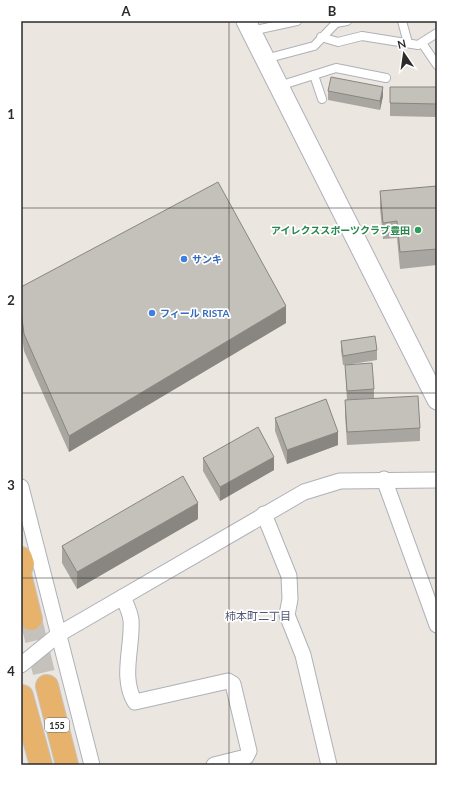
<svg xmlns="http://www.w3.org/2000/svg" width="458" height="786" viewBox="0 0 458 786" font-family="Lato,'Noto Sans JP',sans-serif">
<style>
.lines{fill:none;stroke-linecap:round;stroke-linejoin:round}
.trunk-tunnel{stroke:#c5c1bb;stroke-width:22;stroke-dasharray:22 11;stroke-linecap:butt}
.service-casing{stroke:#afb1ba;stroke-width:10}
.minor-casing{stroke:#afb1ba;stroke-width:17}
.tertiary-casing{stroke:#afb1ba;stroke-width:21}
.trunk-casing{stroke:#c4c4c4;stroke-width:24}
.service{stroke:#fff;stroke-width:8}
.minor{stroke:#fff;stroke-width:15}
.tertiary{stroke:#fff;stroke-width:19}
.trunk{stroke:#e6b26c;stroke-width:22}
.wall{fill:#a9a5a0}
.shaded-wall{fill:#898682}
.building{fill:#c4c0ba;stroke:#898682}
.grid{fill:none;stroke:#2b2b2b;stroke-width:1;stroke-opacity:0.55}
.leisure-dot{fill:#2e9e5b;stroke:#fff;stroke-width:1.5}
.shop-dot{fill:#3f7fe0;stroke:#fff;stroke-width:1.5}
.labels{text-anchor:middle;dominant-baseline:central;stroke-width:3.5;stroke-linejoin:round;paint-order:stroke}
.shield{fill:#fff;stroke:#6b6b6b;stroke-width:1}
.shield-label{font-size:9px;font-weight:bold;fill:#2b2b2b}
.leisure-label{font-size:10px;font-weight:bold;fill:#27864d;stroke:#fff;text-anchor:end}
.shop-label{font-size:10px;font-weight:bold;fill:#366cbe;stroke:#fff;text-anchor:start}
.neighbourhood-label{font-size:11px;fill:#505876;stroke:#fff}
.neatline{fill:none;stroke:#2b2b2b;stroke-width:1.5}
.grid-label{font-size:13px;text-anchor:middle;font-weight:bold;fill:#2b2b2b}
</style>
<rect width="100%" height="100%" fill="#ebe6df"/>
<g class="lines">
<polyline class="trunk-tunnel" points="31,619 47,686"/>
<g class="service-casing">
<g id="service">
<polyline points="402,21 408,43"/>
<polyline points="251,31 297,21"/>
<polyline points="321,37 338,42 362,36 418,45 437,33"/>
<polyline points="422,43 437,65"/>
<polyline points="265,59 314,46 336,23 347,21"/>
<polyline points="314,75 322,99"/>
<polyline points="279,86 336,68 386,78"/>
</g>
</g>
<g class="minor-casing">
<g id="minor">
<polyline points="384,479 437,625"/>
<polyline points="21,487 92,765"/>
<polyline points="264,514 289,576 290,599 287,615 303,655 329,765"/>
<path d="M123 597C126 604 130 612 131 620 133 646 120 678 135 702L228 681 233 684 249 751 246 757 214 765"/>
<polyline points="21,665 59,634 304,492 340,481 437,480"/>
</g>
</g>
<g class="tertiary-casing">
<polyline id="tertiary" points="246,21 437,400"/>
</g>
<g class="trunk-casing">
<g id="trunk">
<polyline points="21,558 23,564 21,569"/>
<polyline points="21,578 31,619"/>
<polyline points="47,686 67,765"/>
<polyline points="22,696 41,765"/>
</g>
</g>
<use href="#service" class="service"/>
<use href="#minor" class="minor"/>
<use href="#tertiary" class="tertiary"/>
<use href="#trunk" class="trunk"/>
</g>
<g class="wall">
<polygon points="390,87 437,87 437,117 390,116"/>
<polygon points="328,91 383,96 380,110 328,100"/>
<polygon points="437,186 437,265 400,269 397,238 383,239 380,208 380,191"/>
<polygon points="21,287 286,323 69,452 24,351 21,328"/>
<polygon points="341,341 377,350 377,360 346,365 374,389 374,398 347,400 345,365 343,365 341,350"/>
<polygon points="345,400 420,428 420,441 347,445 345,414"/>
<polygon points="275,418 338,445 287,464 275,431"/>
<polygon points="203,458 274,470 220,501 203,471"/>
<polygon points="198,519 77,589 62,563 62,546"/>
</g>
<g class="shaded-wall">
<polygon points="383,87 383,96 380,110 380,101"/>
<polygon points="286,306 286,323 69,452 69,436"/>
<polygon points="338,432 338,445 287,464 287,450"/>
<polygon points="274,457 274,470 220,501 220,487"/>
<polygon points="198,503 198,519 77,589 77,572"/>
</g>
<g class="building">
<polygon points="331,77 383,87 380,101 328,91"/>
<polygon points="390,87 437,87 437,104 390,103"/>
<polygon points="218,182 286,306 69,436 24,334 21,311 21,287"/>
<polygon points="437,186 437,249 400,252 397,221 383,223 380,191"/>
<polygon points="375,336 377,350 343,356 341,341"/>
<polygon points="372,363 374,389 347,391 345,365"/>
<polygon points="418,396 420,428 347,432 345,400"/>
<polygon points="326,399 338,432 287,450 275,418"/>
<polygon points="258,427 274,457 220,487 203,458"/>
<polygon points="183,476 198,503 77,572 62,546"/>
</g>
<path class="grid" d="M229 21V765M21 208H437M21 393H437M21 578H437"/>
<circle class="leisure-dot" cx="418" cy="230" r="4"/>
<g class="shop-dot">
<circle cx="184" cy="259" r="4"/>
<circle cx="152" cy="313" r="4"/>
</g>
<g class="labels">
<rect class="shield" x="45" y="718" width="24" height="14" rx="3"/>
<g class="shield-label">
<text x="57" y="725">155</text>
</g>
<g class="leisure-label">
<text x="410" y="230">アイレクススポーツクラブ豊田</text>
</g>
<g class="shop-label">
<text x="192" y="259">サンキ</text>
<text x="160" y="313">フィール RISTA</text>
</g>
<g class="neighbourhood-label">
<text x="258" y="615">柿本町二丁目</text>
</g>
</g>
<rect width="458" height="786" fill="none" stroke="#ffffff" stroke-width="44"/>
<g transform="translate(404 54) rotate(347)" stroke="#ffffff" stroke-width="3" paint-order="stroke">
<path d="M0-3L7 15L0 10L-7 15Z" fill="#2b2b2b"/>
<text y="-6" font-size="11" font-weight="bold" text-anchor="middle" fill="#2b2b2b">N</text>
</g>
<rect x="22" y="22" width="414" height="742" class="neatline"/>
<g class="grid-label">
<text x="126" y="16">A</text>
<text x="332" y="16">B</text>
<text x="11" y="119">1</text>
<text x="11" y="305">2</text>
<text x="11" y="490">3</text>
<text x="11" y="676">4</text>
</g>
</svg>
